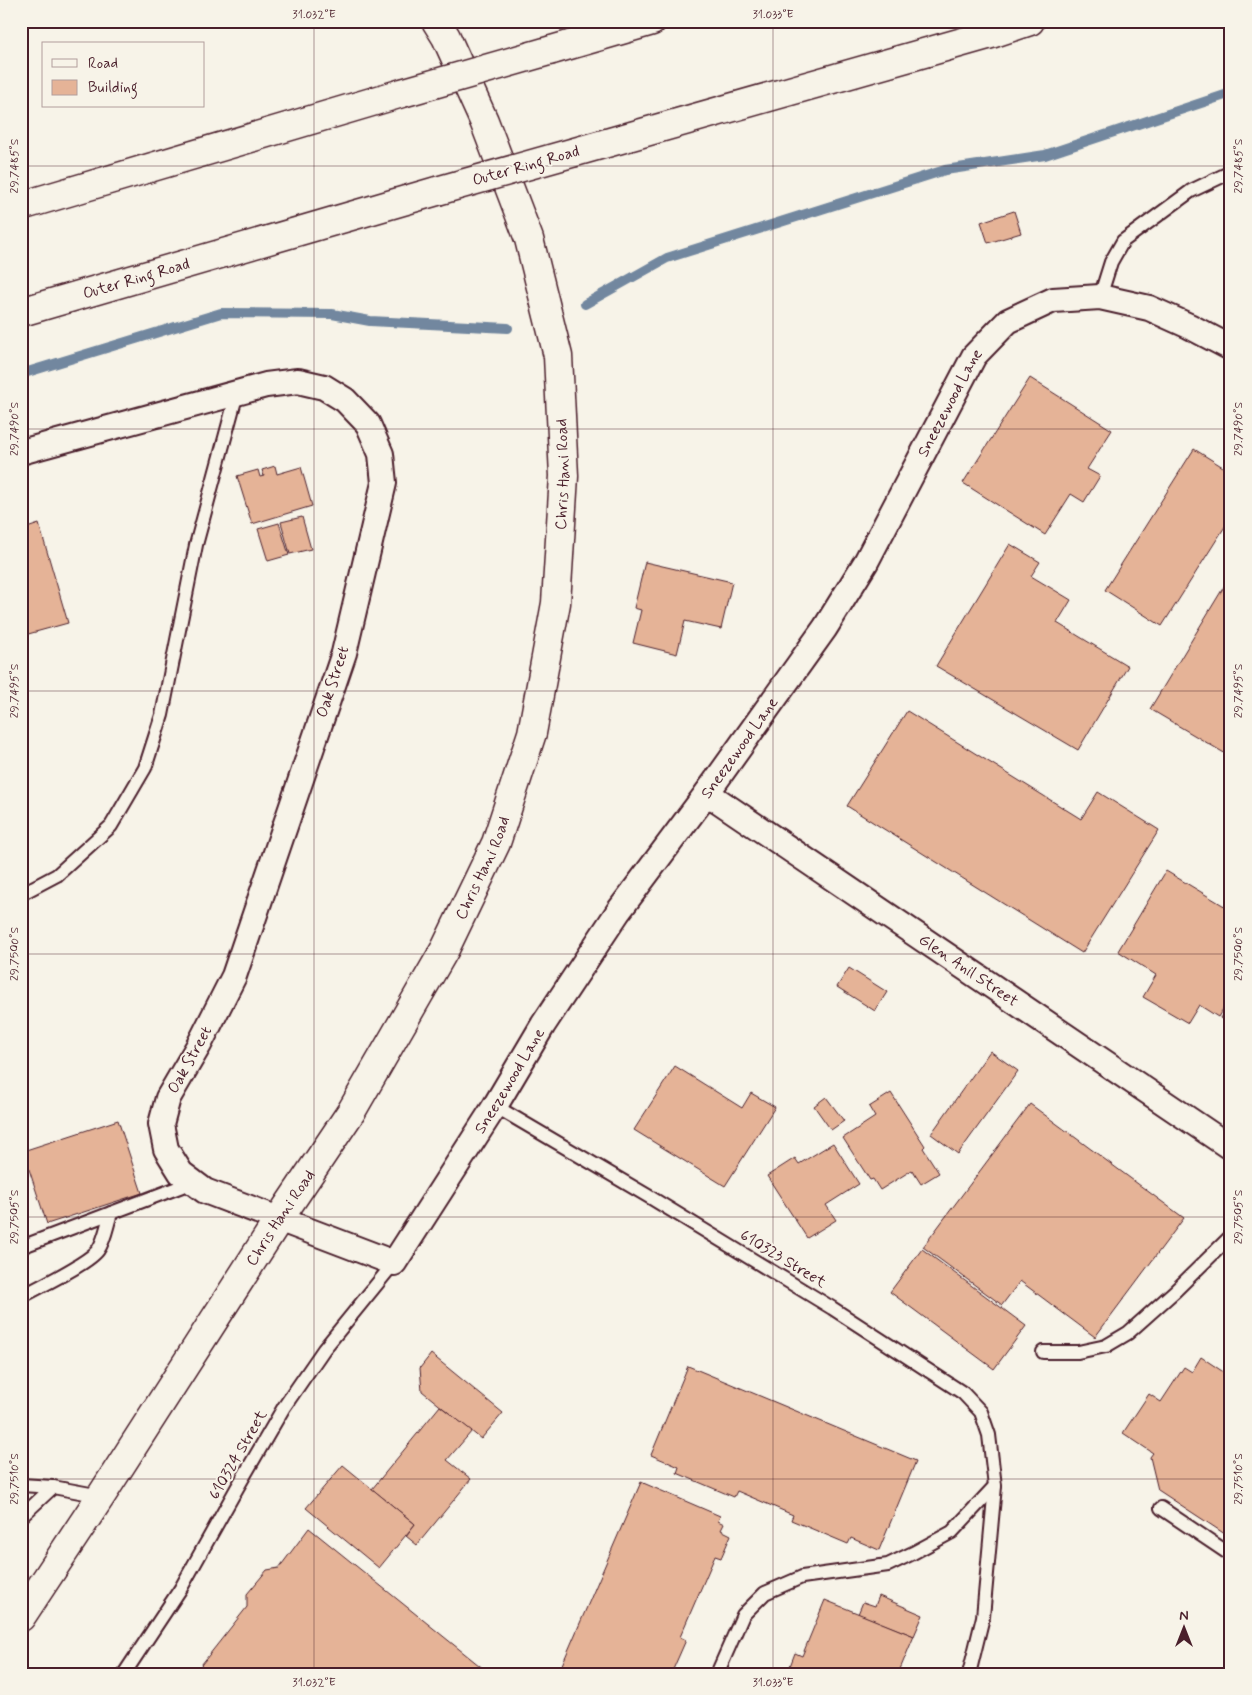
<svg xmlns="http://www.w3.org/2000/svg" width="1252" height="1695" viewBox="0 0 1252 1695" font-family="Mynerve,sans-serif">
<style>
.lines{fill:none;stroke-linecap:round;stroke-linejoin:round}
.stream{stroke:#72879f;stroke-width:10}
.building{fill:#e5b397;stroke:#4a1f2b}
.lane-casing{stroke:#4a1f2b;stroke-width:16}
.street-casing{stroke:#4a1f2b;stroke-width:28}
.secondary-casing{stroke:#4a1f2b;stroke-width:31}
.highway-casing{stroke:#4a1f2b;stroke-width:31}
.lane{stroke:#f7f3e8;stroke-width:12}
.street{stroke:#f7f3e8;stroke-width:24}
.secondary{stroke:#f7f3e8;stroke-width:28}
.highway{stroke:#f7f3e8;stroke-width:28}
.highway-bridge-casing{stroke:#4a1f2b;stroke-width:31;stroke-linecap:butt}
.highway-bridge{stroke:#f7f3e8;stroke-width:28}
.ticks{fill:none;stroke:#4a1f2b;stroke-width:1;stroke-opacity:0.45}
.labels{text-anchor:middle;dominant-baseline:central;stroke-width:4;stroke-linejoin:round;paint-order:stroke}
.street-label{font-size:16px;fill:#4a1f2b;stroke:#f7f3e8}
.neatline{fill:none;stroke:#4a1f2b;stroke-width:2}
.ticks-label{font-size:12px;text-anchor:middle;fill:#4a1f2b}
</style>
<rect width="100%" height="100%" fill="#f7f3e8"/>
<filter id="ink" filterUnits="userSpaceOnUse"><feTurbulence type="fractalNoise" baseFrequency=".02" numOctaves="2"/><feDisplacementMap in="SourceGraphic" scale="10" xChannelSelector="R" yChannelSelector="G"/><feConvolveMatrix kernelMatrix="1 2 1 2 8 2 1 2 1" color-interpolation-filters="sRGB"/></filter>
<g filter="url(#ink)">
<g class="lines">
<g class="stream">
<polyline points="585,304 667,258 945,170 1045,155 1231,93"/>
<polyline points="21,374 221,313 332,314 370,321 508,328"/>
</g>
</g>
<g class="building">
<polygon points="1014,211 1021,233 988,243 981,222"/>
<polygon points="1030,378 1112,430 1087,469 1100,476 1084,502 1071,494 1045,535 963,483"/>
<polygon points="1194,449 1231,472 1231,517 1162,626 1105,590"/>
<polygon points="275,466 277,474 301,467 312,506 252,524 237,476 258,470 260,477 264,476 262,470"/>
<polygon points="302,517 311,549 290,554 281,522"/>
<polygon points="279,523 289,555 268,561 258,529"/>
<polygon points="39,524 68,623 21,636 21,530"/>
<polygon points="1010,544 1040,562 1031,576 1071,600 1057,623 1128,666 1078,750 936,666"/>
<polygon points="645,562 732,582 721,629 685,621 677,654 633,643 641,610 634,608"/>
<polygon points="1231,575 1231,757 1150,709"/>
<polygon points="907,711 1081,819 1098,792 1159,830 1082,953 847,806"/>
<polygon points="1166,871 1231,910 1231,996 1218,1017 1199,1005 1188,1023 1143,997 1156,975 1118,951"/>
<polygon points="849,968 887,992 875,1011 837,987"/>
<polygon points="1231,1001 1231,1025 1220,1018"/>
<polygon points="990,1051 1018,1071 958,1154 931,1134"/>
<polygon points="675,1066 742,1108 751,1093 775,1107 725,1186 634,1130"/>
<polygon points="891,1093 925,1146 923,1148 939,1173 921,1184 912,1170 880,1190 873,1179 870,1180 843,1138 875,1117 869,1107"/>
<polygon points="826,1097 844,1121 831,1130 814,1106"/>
<polygon points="1030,1104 1184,1218 1095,1337 1020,1281 1002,1305 923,1247"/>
<polygon points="118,1120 142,1193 47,1224 23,1151"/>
<polygon points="833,1143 859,1184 826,1205 836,1220 807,1238 767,1176 795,1158 799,1164"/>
<polygon points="922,1249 1026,1326 994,1369 890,1292"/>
<polygon points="431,1354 503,1413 481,1439 422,1391 420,1368"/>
<polygon points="1201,1357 1231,1377 1231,1538 1158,1490 1150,1457 1153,1453 1123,1433 1149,1394 1161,1402 1184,1367 1192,1372"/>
<polygon points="688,1366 916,1461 879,1550 851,1538 848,1544 791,1520 793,1515 737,1491 734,1497 677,1473 679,1467 651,1455"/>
<polygon points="440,1406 472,1431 447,1460 471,1479 417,1545 406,1536 415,1524 372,1489"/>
<polygon points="343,1465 415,1524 379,1568 306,1508"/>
<polygon points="641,1482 720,1516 718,1521 724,1524 721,1530 731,1535 721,1558 715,1556 680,1637 686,1640 671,1674 558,1674"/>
<polygon points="309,1528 490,1674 194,1674 247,1607 247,1594 267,1570 279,1568"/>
<polygon points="879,1596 923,1615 914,1636 858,1614 863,1602 875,1606"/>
<polygon points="825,1600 914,1636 898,1674 787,1674 795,1653 802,1656"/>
</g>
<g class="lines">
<g class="lane-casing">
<g id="lane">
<polyline points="1100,297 1111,262 1123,241 1191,191 1231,172"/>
<polyline points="21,894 57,875 111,826 145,768 162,715 196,545 237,393"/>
<polyline points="495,1106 648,1196 832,1308 963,1393 981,1412 989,1435 995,1486 983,1617 969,1674"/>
<polyline points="21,1247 193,1182"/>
<path d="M21 1297C38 1287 88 1264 98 1250 105 1240 107 1225 111 1213"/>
<polyline points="1043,1352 1078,1352 1106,1346 1128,1333 1175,1291 1231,1236"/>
<polyline points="21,1485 53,1487 101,1496"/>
<polyline points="1161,1508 1231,1555"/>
<polyline points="21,1517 53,1487"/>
<polyline points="124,1674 181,1588 237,1488 284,1407 324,1349 394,1263"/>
<polyline points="717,1674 743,1615 765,1593 802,1577 888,1565 913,1553 952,1532 995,1486"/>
</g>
</g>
<g class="street-casing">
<g id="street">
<path id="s1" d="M21 452 266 385 298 381 324 387 345 400 368 424 381 454 384 483 344 653 234 976 199 1045 168 1098 161 1124 166 1149 181 1173 205 1191 394 1263 495 1106 543 1025 618 912 707 793 825 628 866 562 974 356 1008 321 1053 300 1100 297 1149 308 1189 326 1231 348"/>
<path id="s2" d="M707 793 1231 1148"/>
</g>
</g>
<g class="secondary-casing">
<g id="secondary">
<path id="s3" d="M21 1617 101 1496 279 1219 351 1112 445 949 496 843 532 733 556 603 564 476 558 356 529 239 484 121 446 37 436 21"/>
</g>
</g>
<g class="highway-casing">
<g id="highway">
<polyline points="552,50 652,21"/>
<polyline points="575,152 991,34 1030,21"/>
<polyline points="21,206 402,93"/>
<path id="s4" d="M21 312 437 191"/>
</g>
</g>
<use href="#lane" class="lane"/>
<use href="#street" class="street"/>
<use href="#secondary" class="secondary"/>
<use href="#highway" class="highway"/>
<g class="highway-bridge-casing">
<g id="highway-bridge">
<polyline points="402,93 552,50"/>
<polyline points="437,191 575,152"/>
</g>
</g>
<use href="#highway-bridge" class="highway-bridge"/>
</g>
</g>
<path class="ticks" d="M314 21V1674M773 21V1674M21 166H1231M21 429H1231M21 691H1231M21 954H1231M21 1217H1231M21 1479H1231"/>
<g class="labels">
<g class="street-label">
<text transform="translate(526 166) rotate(-16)">Outer Ring Road</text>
<text stroke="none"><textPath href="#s4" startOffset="120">Outer Ring Road</textPath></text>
<text stroke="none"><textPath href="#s1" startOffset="2426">Sneezewood Lane</textPath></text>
<text stroke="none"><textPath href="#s3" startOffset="1286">Chris Hani Road</textPath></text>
<text transform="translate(333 682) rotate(-72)">Oak Street</text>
<text stroke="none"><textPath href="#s1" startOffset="2021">Sneezewood Lane</textPath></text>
<text stroke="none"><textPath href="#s3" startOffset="881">Chris Hani Road</textPath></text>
<text stroke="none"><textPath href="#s2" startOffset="316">Glen Anil Street</textPath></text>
<text transform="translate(190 1060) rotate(-61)">Oak Street</text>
<text stroke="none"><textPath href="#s1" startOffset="1616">Sneezewood Lane</textPath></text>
<text stroke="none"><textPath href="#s3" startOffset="476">Chris Hani Road</textPath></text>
<text transform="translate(783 1259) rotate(31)">610323 Street</text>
<text transform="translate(238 1455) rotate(-60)">610324 Street</text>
</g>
</g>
<rect width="1252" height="1695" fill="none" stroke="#f7f3e8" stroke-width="55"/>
<rect x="42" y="42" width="162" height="65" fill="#f7f3e8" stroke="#b29e9c"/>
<rect x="52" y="59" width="25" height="8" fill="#f7f3e8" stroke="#b29e9c"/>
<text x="88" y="68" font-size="15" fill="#4a1f2b">Road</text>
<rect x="52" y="80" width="25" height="15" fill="#e5b397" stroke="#b29e9c"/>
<text x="88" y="92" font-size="15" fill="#4a1f2b">Building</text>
<g transform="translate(1184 1628)" stroke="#f7f3e8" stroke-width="4" paint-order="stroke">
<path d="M0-4L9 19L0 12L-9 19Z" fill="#4a1f2b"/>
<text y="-8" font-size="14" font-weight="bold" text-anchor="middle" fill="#4a1f2b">N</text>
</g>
<rect x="28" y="28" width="1196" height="1640" class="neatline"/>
<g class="ticks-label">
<text x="314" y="18">31.032°E</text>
<text x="773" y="18">31.033°E</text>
<text transform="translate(14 166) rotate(-90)" y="4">29.7485°S</text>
<text transform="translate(1238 166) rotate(-90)" y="4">29.7485°S</text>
<text transform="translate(14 429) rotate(-90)" y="4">29.7490°S</text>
<text transform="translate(1238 429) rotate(-90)" y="4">29.7490°S</text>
<text transform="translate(14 691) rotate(-90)" y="4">29.7495°S</text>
<text transform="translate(1238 691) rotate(-90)" y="4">29.7495°S</text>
<text transform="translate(14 954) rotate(-90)" y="4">29.7500°S</text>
<text transform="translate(1238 954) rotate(-90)" y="4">29.7500°S</text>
<text transform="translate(14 1217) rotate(-90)" y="4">29.7505°S</text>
<text transform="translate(1238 1217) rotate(-90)" y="4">29.7505°S</text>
<text transform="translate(14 1479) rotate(-90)" y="4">29.7510°S</text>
<text transform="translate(1238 1479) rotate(-90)" y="4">29.7510°S</text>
<text x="314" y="1686">31.032°E</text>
<text x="773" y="1686">31.033°E</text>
</g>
</svg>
